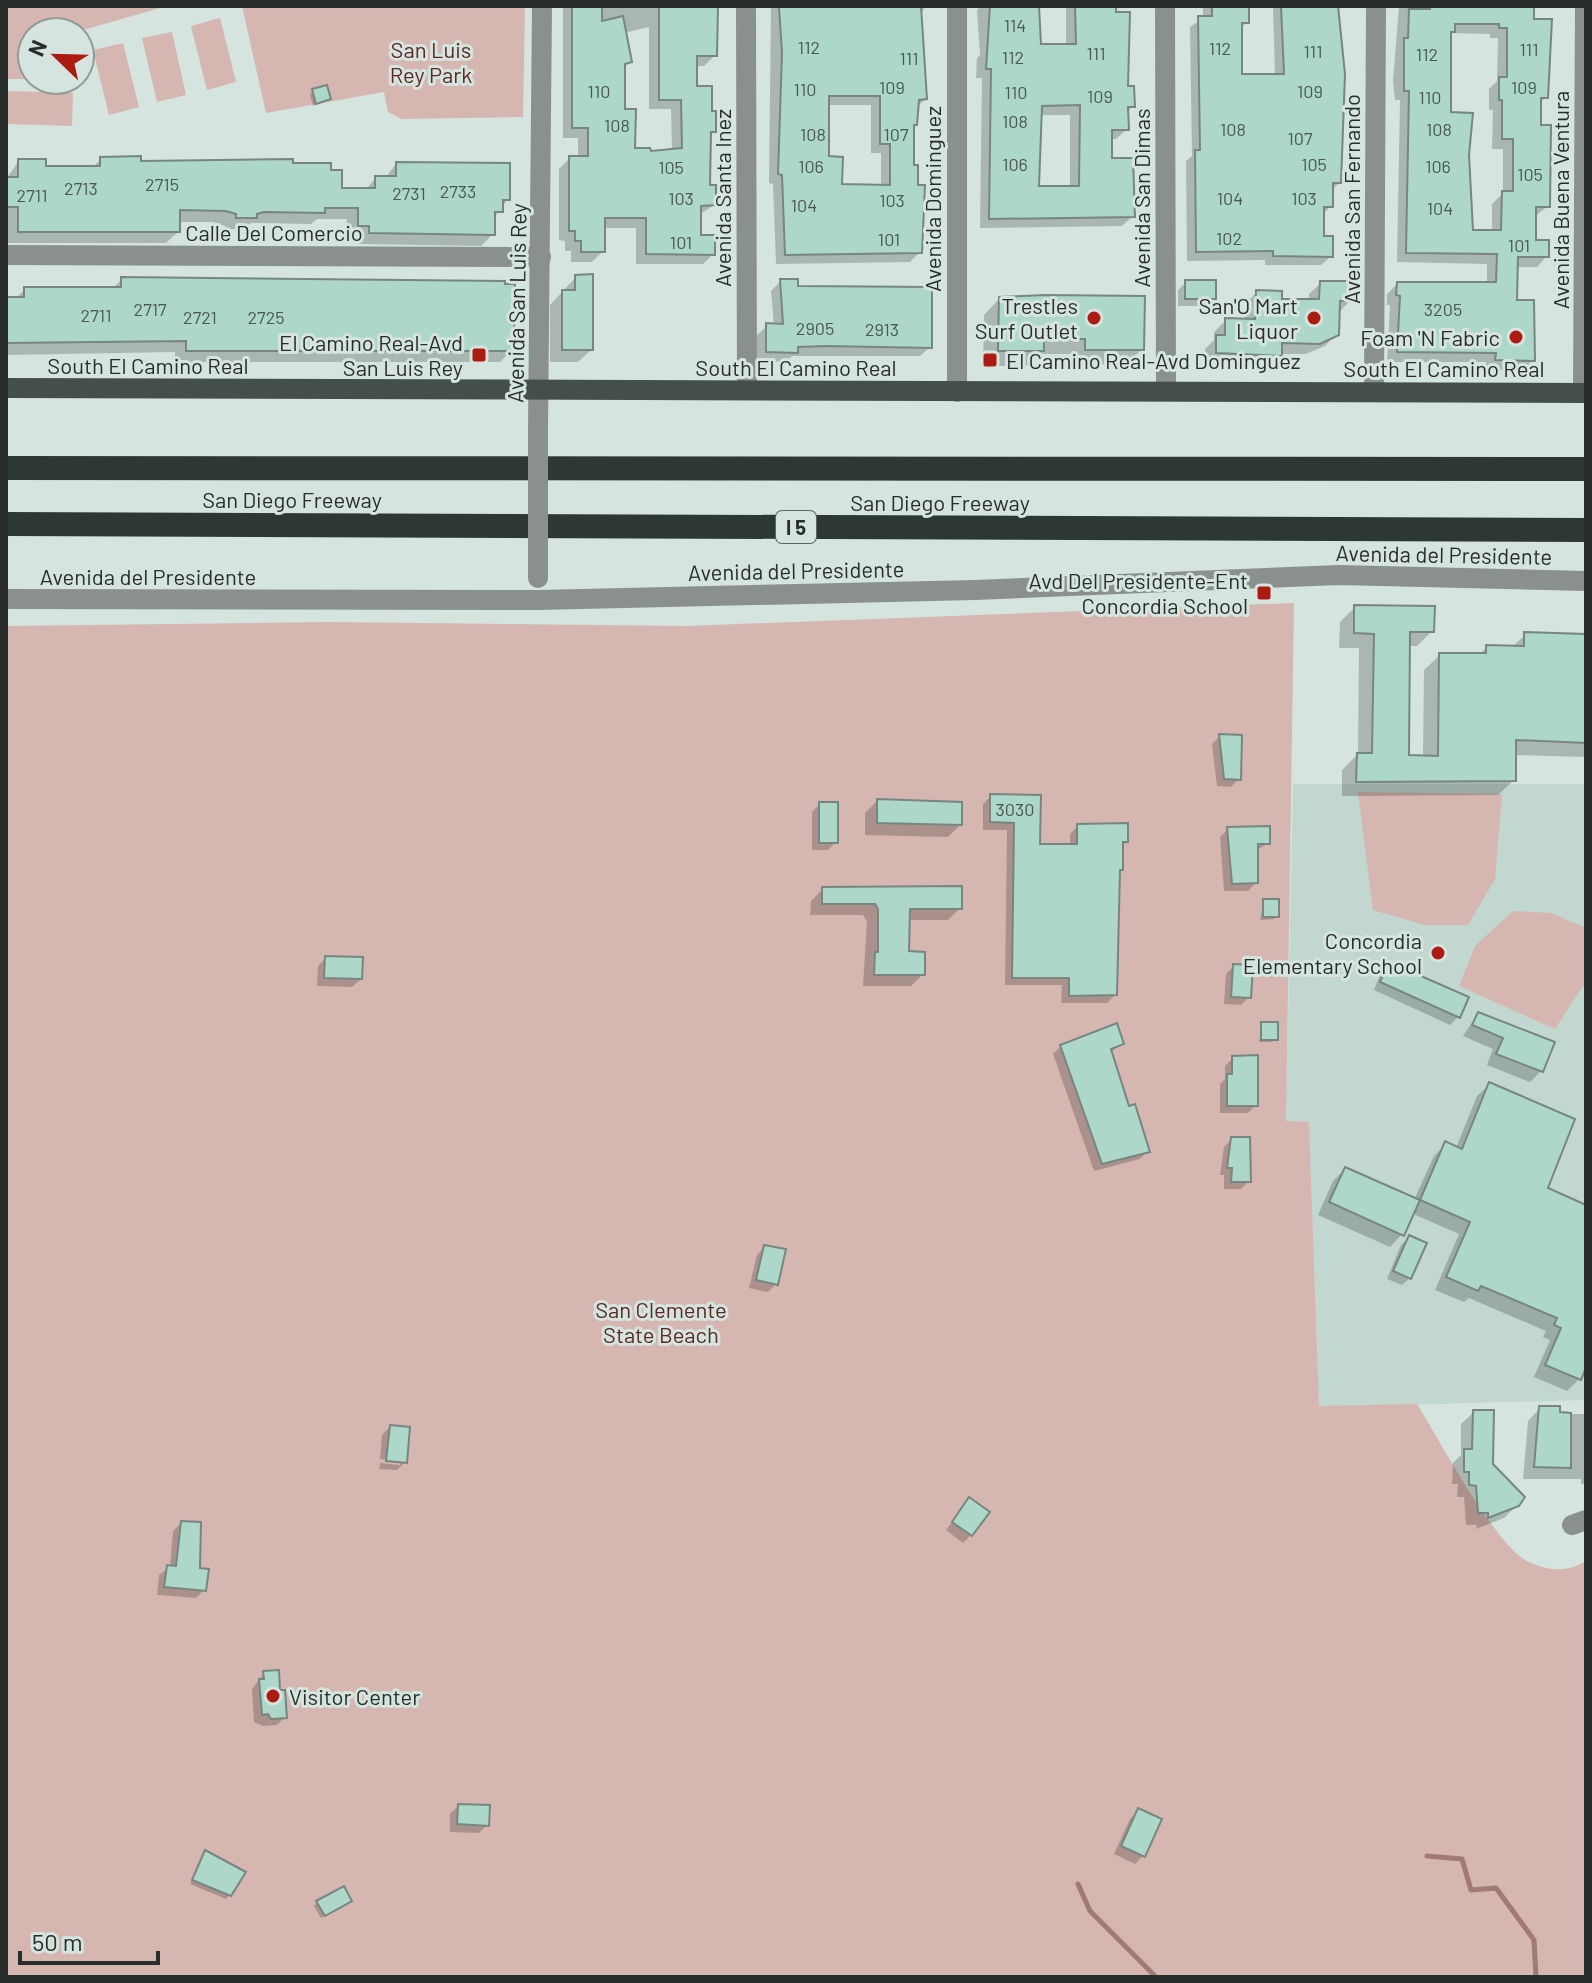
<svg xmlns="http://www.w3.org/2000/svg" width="1592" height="1983" viewBox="0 0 1592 1983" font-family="Barlow,sans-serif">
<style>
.built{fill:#c1d7cf}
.green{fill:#d5b6b0}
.shadow{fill:#0003;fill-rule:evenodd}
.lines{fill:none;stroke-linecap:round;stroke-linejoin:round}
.stream{stroke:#a17a74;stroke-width:5}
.building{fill:#acd7c9;stroke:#788681;stroke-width:2;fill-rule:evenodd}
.minor{stroke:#8a908d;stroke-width:20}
.major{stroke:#444f4b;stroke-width:20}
.highway{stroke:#2d3834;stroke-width:24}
.minor-bridge{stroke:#8a908d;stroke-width:20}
.poi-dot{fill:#ac1b12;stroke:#d5e4de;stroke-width:3}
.labels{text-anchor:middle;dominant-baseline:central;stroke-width:6;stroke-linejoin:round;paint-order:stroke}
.number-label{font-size:18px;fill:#4a5853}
.shield{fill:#d5e4de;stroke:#5d6561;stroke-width:2}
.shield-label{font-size:20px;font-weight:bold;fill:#292e2c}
.park-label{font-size:22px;fill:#5d2821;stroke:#d5e4de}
.street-label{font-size:22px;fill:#292e2c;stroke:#d5e4de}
.poi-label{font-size:22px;fill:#292e2c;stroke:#d5e4de;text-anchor:end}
</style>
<rect width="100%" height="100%" fill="#d5e4de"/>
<polygon class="built" points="1293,784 1586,784 1586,1400 1319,1407 1309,1123 1286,1122"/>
<g class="green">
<polygon points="6,6 167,6 76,32 32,32 32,79 6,79"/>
<polygon points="242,6 525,6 523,117 401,119 388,112 384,92 266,113"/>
<polygon points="220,18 236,82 207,90 191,26"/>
<polygon points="172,32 186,95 157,102 142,38"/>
<polygon points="123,43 139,107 109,115 93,50"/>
<polygon points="8,91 73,93 72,126 7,124"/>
<path d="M1294 603 1286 1121 1309 1122 1319 1406 1417 1404C1439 1439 1495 1545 1527 1561 1547 1571 1567 1573 1586 1561V1977H6V626L326 622 687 626Z"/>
<polygon points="1358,792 1502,794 1495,879 1468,925 1425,925 1373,910"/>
<polygon points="1513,911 1551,913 1586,928 1586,981 1555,1029 1459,986 1475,946"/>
</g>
<g class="shadow">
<path d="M563 6H716L715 55 704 66H695V88L710 113 714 131 709 136 708 187 714 205 699 215V237L713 254 703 264H636V228H603V251L592 262H571V251H565V241L559 240V169L570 158H578V138H563ZM649 27V109H671L672 151 649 153 633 150 623 111V68L630 61 624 33Z"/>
<path d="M771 6H925L919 19 925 99 916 108 912 128 920 252 910 262 776 264 773 184 769 183ZM827 105H871V153H881V187L840 186 827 158Z"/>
<path d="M981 6H1038L1039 46H1066V6H1114L1133 106 1126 113 1127 129 1116 139H1110V160L1133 216 1122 226 980 228 982 78H976L977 58 980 55 977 10ZM1040 115H1070V188H1037Z"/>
<polygon points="1203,6 1247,6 1247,22 1240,29 1240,76 1275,76 1273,6 1336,6 1339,183 1331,191 1331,206 1322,215 1322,238 1331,256 1321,265 1265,265 1265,260 1187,261 1186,161 1192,156 1190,27 1203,18"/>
<path d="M1399 6H1532L1546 97 1539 104V127L1548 206 1534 217V242L1547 256 1537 267H1515V302L1533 360 1523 370H1486V362H1387L1390 305H1387V294L1397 284H1487V264L1397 262 1400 100H1395L1393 81ZM1449 33 1490 34V38H1498L1497 81 1489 89V110H1493L1492 149H1503V193L1492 204V232H1471L1467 154 1449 114Z"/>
<polygon points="313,91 329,99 313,106 310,94"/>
<polygon points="101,159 139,163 291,165 329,172 340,190 365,190 376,178 385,178 396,164 508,199 493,219 493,234 481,246 358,244 358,237 347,237 347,219 317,219 311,224 251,223 243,229 225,229 225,226 213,222 178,222 178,232 166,243 7,243 6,179 19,161 44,168 92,168"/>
<polygon points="576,277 591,350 578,362 550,362 550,305"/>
<polygon points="122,279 512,350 500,362 175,362 175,352 6,355 6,299 15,299 25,289 112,289"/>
<polygon points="781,281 796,288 930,347 920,356 792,356 786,362 757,361 757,335 767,326 774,326 771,291"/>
<polygon points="1186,282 1214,298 1206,306 1178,306 1178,290"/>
<polygon points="1321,283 1351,300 1339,312 1337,334 1325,346 1306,354 1281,354 1269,367 1205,364 1205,349 1214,340 1214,332 1226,320 1245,321 1245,304 1257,292 1280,301 1309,301 1309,294"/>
<polygon points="999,299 1142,349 1126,365 1070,364 1071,354 1039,354 1026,366 983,366 984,315"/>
<polygon points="1355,607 1432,631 1417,646 1408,646 1407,757 1423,758 1424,670 1440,655 1479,655 1487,647 1512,647 1525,635 1586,636 1586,757 1514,755 1514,780 1498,795 1342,796 1342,770 1358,754 1359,648 1339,648 1340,622"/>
<polygon points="1220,736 1239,779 1231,787 1217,786 1212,744"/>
<polygon points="991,796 1038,846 1070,846 1070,834 1078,826 1126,842 1121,847 1118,872 1115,995 1107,1003 1061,1003 1062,985 1005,985 1007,830 983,830 983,804"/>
<polygon points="877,801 960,825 948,837 865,835 865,813"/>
<polygon points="820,804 836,842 828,850 812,850 812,812"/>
<polygon points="1228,829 1268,843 1256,851 1256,883 1248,891 1224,891 1220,837"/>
<polygon points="823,889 960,908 948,920 908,920 907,953 923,974 911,986 863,986 867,922 863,915 810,915 811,901"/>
<polygon points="1264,901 1277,916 1274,919 1260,920"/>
<polygon points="326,958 361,979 352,987 317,986 318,966"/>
<polygon points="1389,964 1467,998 1458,1017 1450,1025 1374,990 1381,972"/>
<polygon points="1234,966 1249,997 1241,1005 1224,1004 1226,974"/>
<polygon points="1478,1014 1552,1043 1541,1071 1530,1082 1487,1065 1493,1049 1463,1036"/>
<polygon points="1262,1024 1276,1039 1272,1042 1259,1042"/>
<polygon points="1122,1043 1110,1053 1128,1109 1148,1151 1140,1159 1094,1171 1053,1054 1061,1046"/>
<polygon points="1233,1058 1256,1105 1248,1113 1220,1113 1220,1084 1225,1079 1225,1066"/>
<polygon points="1490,1084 1545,1190 1586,1207 1586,1363 1579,1379 1567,1391 1534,1377 1550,1340 1543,1337 1546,1331 1469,1298 1464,1302 1435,1290 1459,1234 1411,1213 1402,1234 1390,1247 1318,1215 1333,1181 1345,1169 1414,1200 1434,1156 1446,1144 1456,1148 1477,1096"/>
<polygon points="1232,1139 1249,1181 1241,1189 1224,1189 1224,1175 1220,1175 1224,1147"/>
<polygon points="1409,1238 1410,1278 1402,1285 1387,1279 1401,1245"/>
<polygon points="765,1247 776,1284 768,1292 749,1288 757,1255"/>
<polygon points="1540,1408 1557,1414 1586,1414 1586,1484 1581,1484 1581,1479 1523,1479 1528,1421"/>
<polygon points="1474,1412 1491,1464 1517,1505 1504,1518 1476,1529 1477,1525 1466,1525 1464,1497 1457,1497 1458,1484 1452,1484 1453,1463 1461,1455 1461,1424"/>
<polygon points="390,1427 405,1462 397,1470 379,1469 380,1463 400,1465 400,1461 380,1459 382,1435"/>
<polygon points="969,1500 971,1535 963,1543 946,1530"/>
<polygon points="181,1523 204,1590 196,1598 157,1595 159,1575 170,1567 173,1531"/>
<polygon points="264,1673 278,1692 285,1717 277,1725 263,1726 254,1722 252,1689"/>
<polygon points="458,1806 487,1825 479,1833 450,1832 450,1814"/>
<polygon points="1138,1811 1143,1856 1135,1864 1114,1854 1130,1819"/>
<polygon points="205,1853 229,1895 226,1899 190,1884"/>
<polygon points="350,1901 321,1918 314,1906 317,1902"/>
</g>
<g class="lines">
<g class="stream">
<polyline points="1427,1856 1462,1859 1471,1890 1496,1888 1534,1940 1536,1977"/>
<polyline points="1078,1884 1090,1911 1156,1977"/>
</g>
</g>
<g class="building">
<polygon points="572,6 602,6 602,21 623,16 632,62 625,64 625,109 636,109 635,148 650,148 651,151 682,148 681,100 659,100 659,6 718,6 717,56 697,56 697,86 712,86 712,111 716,111 716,132 711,132 710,185 716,185 716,205 701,206 701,235 715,235 715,255 646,254 646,218 605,218 605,252 581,252 581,241 575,241 575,231 569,231 569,156 588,156 588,128 572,128"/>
<path d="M921 6 927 99 919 100 917 125H914V165H918V185H925L922 253 785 255 782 175 778 174 782 53 779 7ZM829 96H880V144H890V185L842 184 843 157 829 156Z"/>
<path d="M990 6H1039L1041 44H1076L1075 6H1116V12H1130L1128 86H1134L1135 107H1128L1129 130H1112V158H1133L1135 217 989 219 991 69H986ZM1080 105 1079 186H1039L1042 106Z"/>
<polygon points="1212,6 1249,6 1249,23 1242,23 1242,74 1284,74 1281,6 1338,6 1345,74 1341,183 1333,183 1333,207 1324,207 1324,236 1333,236 1333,257 1273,256 1273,251 1196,252 1195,150 1200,150 1198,16 1212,16"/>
<path d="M1430 6H1534V19H1552L1548 98H1541V125H1551L1550 207H1536V240H1549V257H1518L1517 300H1534L1535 361 1495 360 1496 353 1397 352 1400 296 1396 295 1397 282H1496L1497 254 1406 253 1409 91H1404V38H1408L1409 9H1430ZM1455 24H1499V28H1507V77H1499V100H1502V139H1513V191H1502L1501 230H1473L1469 155 1473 113 1451 112V32H1455Z"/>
<polygon points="327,85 331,99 316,104 312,89"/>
<polygon points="141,156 141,161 293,159 293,163 331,163 331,170 342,170 342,188 375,188 375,176 396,176 396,162 510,163 510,200 503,200 503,212 495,212 495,235 369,233 369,226 358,226 358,208 325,208 325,213 264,212 257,214 257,218 236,218 236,214 226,211 180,210 180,232 18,232 18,207 6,207 6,177 18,177 18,159 46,159 46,166 100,166 100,157"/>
<polygon points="593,274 593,350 562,350 562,290 575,290 575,275"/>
<polygon points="121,277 505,281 505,284 515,284 514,351 186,351 186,341 6,343 6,297 24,297 24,287 121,287"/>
<polygon points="780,279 798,279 798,286 932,287 932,348 826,346 798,347 798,353 766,352 766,323 783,324"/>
<rect x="1185" y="280" width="31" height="19"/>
<polygon points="1320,281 1353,281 1353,301 1340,301 1339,335 1320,344 1282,343 1282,356 1216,353 1216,335 1225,335 1225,318 1255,319 1256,290 1282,291 1282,299 1319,299"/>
<polygon points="1045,295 1145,296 1144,350 1085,350 1085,339 1044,339 1044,351 998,351 999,297"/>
<polygon points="1354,605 1435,606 1434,632 1410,632 1409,755 1438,756 1439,653 1486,653 1486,645 1524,646 1524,632 1586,634 1586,743 1516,740 1516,781 1356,782 1357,753 1372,753 1374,634 1354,633"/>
<polygon points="1219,734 1242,735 1241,780 1224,779"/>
<polygon points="990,794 1041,795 1040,844 1077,844 1077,824 1128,823 1128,842 1123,842 1123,870 1120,870 1117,995 1069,996 1069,978 1012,978 1014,823 990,822"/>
<polygon points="877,799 962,802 962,825 877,823"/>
<rect x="819" y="802" width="19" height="41"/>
<polygon points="1270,826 1270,844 1258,844 1258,883 1232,884 1227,827"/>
<polygon points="962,886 962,909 910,909 909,951 925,952 925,975 874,975 875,952 878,952 878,909 875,904 822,904 822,887"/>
<rect x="1263" y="899" width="16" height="18"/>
<polygon points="325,956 363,957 362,979 324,978"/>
<polygon points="1389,962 1469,997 1460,1018 1380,982"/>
<polygon points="1233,964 1253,965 1251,998 1231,997"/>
<polygon points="1478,1012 1555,1042 1543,1072 1496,1054 1503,1038 1472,1025"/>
<rect x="1261" y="1022" width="17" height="18"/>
<polygon points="1117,1023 1124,1044 1111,1049 1129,1106 1135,1104 1150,1152 1102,1164 1060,1045"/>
<polygon points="1258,1055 1258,1106 1227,1106 1227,1074 1232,1074 1232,1056"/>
<polygon points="1489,1082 1575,1119 1548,1188 1586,1205 1586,1368 1581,1380 1545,1365 1561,1328 1554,1325 1557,1318 1481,1286 1478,1291 1446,1277 1470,1222 1420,1200 1445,1141 1462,1149"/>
<polygon points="1231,1137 1250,1137 1251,1182 1231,1182 1232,1168 1227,1168"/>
<polygon points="1345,1167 1420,1200 1404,1236 1329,1202"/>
<polygon points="1409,1235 1427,1243 1411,1279 1393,1271"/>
<polygon points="764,1245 786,1249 778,1285 756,1280"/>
<polygon points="1539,1406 1560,1406 1560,1412 1571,1413 1571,1468 1534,1467"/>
<polygon points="1473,1410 1494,1410 1493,1464 1525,1497 1519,1506 1488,1518 1488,1513 1478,1513 1476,1486 1469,1485 1469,1472 1464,1472 1464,1449 1472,1449"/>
<polygon points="390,1425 410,1427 407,1463 386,1461"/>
<polygon points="969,1497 990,1512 972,1536 952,1522"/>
<polygon points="181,1521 201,1522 200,1568 209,1569 206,1591 164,1587 167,1565 176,1566"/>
<polygon points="279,1670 280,1690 285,1690 287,1718 271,1719 268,1714 262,1715 259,1679 264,1679 263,1671"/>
<polygon points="458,1804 490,1805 489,1826 457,1824"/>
<polygon points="1138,1808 1162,1819 1145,1857 1121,1846"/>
<polygon points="205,1850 246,1872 231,1896 192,1880"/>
<polygon points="344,1886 352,1901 325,1916 316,1901"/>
</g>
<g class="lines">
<g class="minor">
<polyline points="746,6 747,390"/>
<polyline points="957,6 957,392"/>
<polyline points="1165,6 1166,391"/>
<polyline points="6,255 541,257"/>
<polyline points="1374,392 1376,6"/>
<polyline points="1583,393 1585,6"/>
<polyline points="538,430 542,6"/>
<polyline points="6,599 538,600 975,590 1339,575 1586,581"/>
<polyline points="1572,1525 1586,1520"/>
</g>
<polyline class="major" points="6,388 1586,393"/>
<g class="highway">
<polyline points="6,468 1586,469"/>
<polyline points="6,524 1586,530"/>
</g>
<polyline class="minor-bridge" points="538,578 538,430"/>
</g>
<g class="poi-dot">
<circle cx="1094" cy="318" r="8"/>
<circle cx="1314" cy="318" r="8"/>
<circle cx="1516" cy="337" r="8"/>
<rect x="471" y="347" width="16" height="16" rx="4"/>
<rect x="982" y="352" width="16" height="16" rx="4"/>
<rect x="1256" y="585" width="16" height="16" rx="4"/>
<circle cx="1438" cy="953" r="8"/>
<circle cx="273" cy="1696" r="8"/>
</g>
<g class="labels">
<g class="number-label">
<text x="1015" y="25">114</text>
<text x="809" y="47">112</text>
<text x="1220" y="48">112</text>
<text x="1529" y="49">111</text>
<text x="1313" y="51">111</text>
<text x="1096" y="53">111</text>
<text x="1427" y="54">112</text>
<text x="1013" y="57">112</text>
<text x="909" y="58">111</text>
<text x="892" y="87">109</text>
<text x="1524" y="87">109</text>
<text x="805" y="89">110</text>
<text x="599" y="91">110</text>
<text x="1310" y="91">109</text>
<text x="1016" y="92">110</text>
<text x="1100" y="96">109</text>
<text x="1430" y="97">110</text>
<text x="1015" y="121">108</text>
<text x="617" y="125">108</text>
<text x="1233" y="129">108</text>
<text x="1439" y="129">108</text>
<text x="813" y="134">108</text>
<text x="896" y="134">107</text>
<text x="1300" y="138">107</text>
<text x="1015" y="164">106</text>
<text x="1314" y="164">105</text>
<text x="811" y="166">106</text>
<text x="1438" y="166">106</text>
<text x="671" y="167">105</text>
<text x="1530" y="174">105</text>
<text x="162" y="184">2715</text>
<text x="81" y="188">2713</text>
<text x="458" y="191">2733</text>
<text x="409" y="193">2731</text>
<text x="32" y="195">2711</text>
<text x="681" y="198">103</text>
<text x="1230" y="198">104</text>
<text x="1304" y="198">103</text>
<text x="892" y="200">103</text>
<text x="804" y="205">104</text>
<text x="1440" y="208">104</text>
<text x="1229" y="238">102</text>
<text x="889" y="239">101</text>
<text x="681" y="242">101</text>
<text x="1519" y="245">101</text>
<text x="150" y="309">2717</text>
<text x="1443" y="309">3205</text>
<text x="96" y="315">2711</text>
<text x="200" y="317">2721</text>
<text x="266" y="317">2725</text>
<text x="815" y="328">2905</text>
<text x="882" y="329">2913</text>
<text x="1015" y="809">3030</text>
</g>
<rect class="shield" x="776" y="511" width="40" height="32" rx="6"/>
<g class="shield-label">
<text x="796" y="527">I 5</text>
</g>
<g class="park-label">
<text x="431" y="49">San Luis<tspan x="431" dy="25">Rey Park</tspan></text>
<text x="661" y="1309">San Clemente<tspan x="661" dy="25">State Beach</tspan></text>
</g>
<g class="street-label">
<text transform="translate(722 198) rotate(-90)">Avenida Santa Inez</text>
<text transform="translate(1141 198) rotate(-90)">Avenida San Dimas</text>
<text transform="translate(932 199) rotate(-90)">Avenida Dominguez</text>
<text transform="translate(1351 199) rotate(-90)">Avenida San Fernando</text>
<text transform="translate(1560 200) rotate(-90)">Avenida Buena Ventura</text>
<text x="274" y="232">Calle Del Comercio</text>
<text transform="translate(516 303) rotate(-89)">Avenida San Luis Rey</text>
<text x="148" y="365">South El Camino Real</text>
<text x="796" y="367">South El Camino Real</text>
<text x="1444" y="368">South El Camino Real</text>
<text x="292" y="499">San Diego Freeway</text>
<text x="940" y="502">San Diego Freeway</text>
<text transform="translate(1444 554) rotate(1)">Avenida del Presidente</text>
<text transform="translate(796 570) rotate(-1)">Avenida del Presidente</text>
<text x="148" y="576">Avenida del Presidente</text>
</g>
<g class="poi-label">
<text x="1078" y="305">Trestles<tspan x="1078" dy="25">Surf Outlet</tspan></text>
<text x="1298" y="305">San'O Mart<tspan x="1298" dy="25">Liquor</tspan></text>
<text x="1500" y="337">Foam 'N Fabric</text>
<text x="463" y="342">El Camino Real-Avd<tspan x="463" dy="25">San Luis Rey</tspan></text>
<text x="1006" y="360" text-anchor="start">El Camino Real-Avd Dominguez</text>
<text x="1248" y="580">Avd Del Presidente-Ent<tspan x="1248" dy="25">Concordia School</tspan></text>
<text x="1422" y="940">Concordia<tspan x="1422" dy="25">Elementary School</tspan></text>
<text x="289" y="1696" text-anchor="start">Visitor Center</text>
</g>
</g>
<rect width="1592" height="1983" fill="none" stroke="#292e2c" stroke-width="16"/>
<g transform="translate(56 56) rotate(293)"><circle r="38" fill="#d5e4de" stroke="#909b97" stroke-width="2"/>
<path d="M0-6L14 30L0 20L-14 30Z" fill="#ac1b12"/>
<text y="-12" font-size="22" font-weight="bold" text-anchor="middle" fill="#292e2c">N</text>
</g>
<path d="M20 1951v12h138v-12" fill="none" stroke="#292e2c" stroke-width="4"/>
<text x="32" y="1951" font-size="24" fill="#292e2c" stroke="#d5e4de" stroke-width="6" paint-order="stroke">50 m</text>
</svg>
